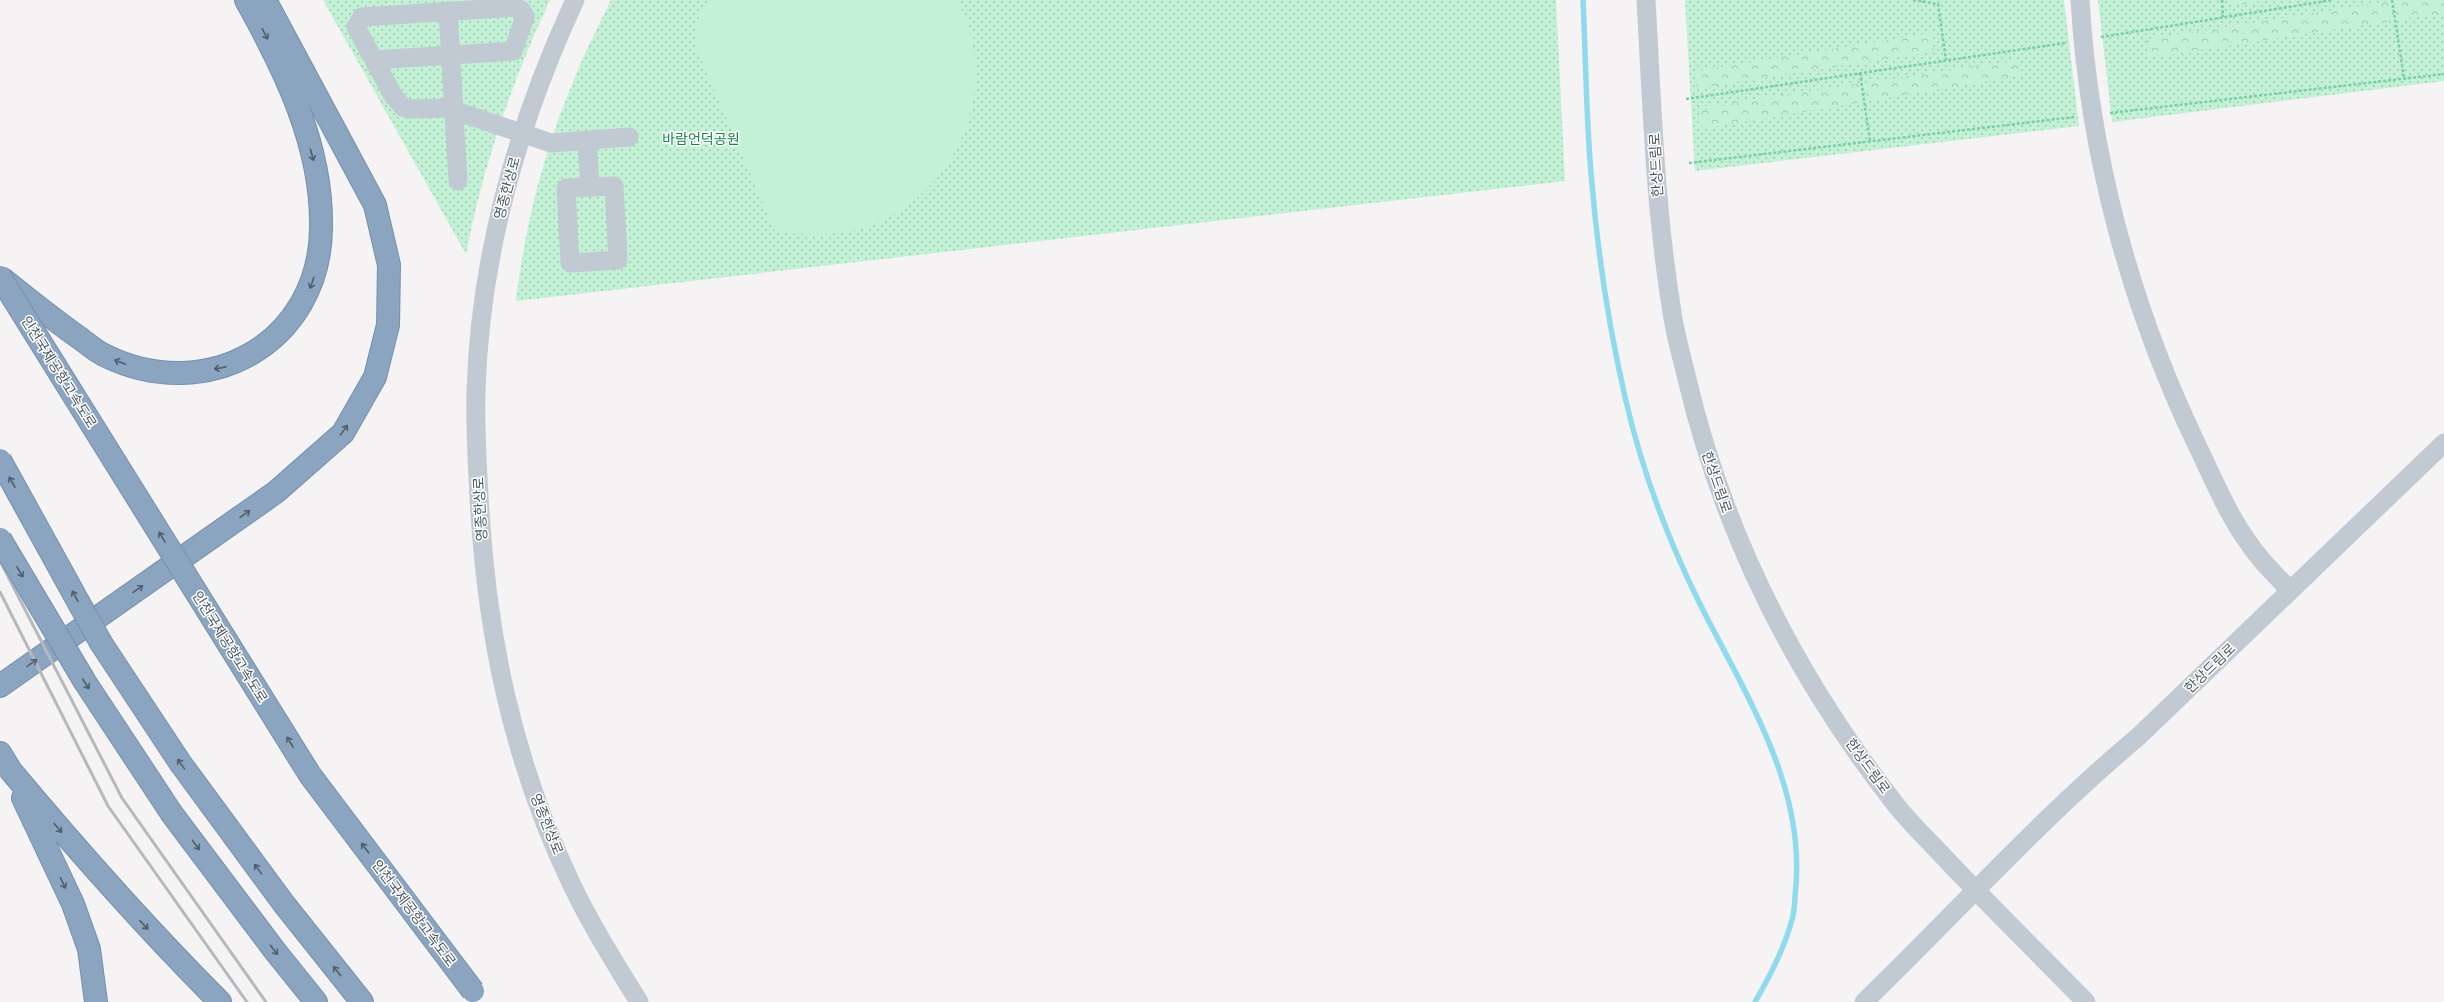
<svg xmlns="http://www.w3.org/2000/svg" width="2444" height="1002" viewBox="0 0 2444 1002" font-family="Arial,'Noto Sans KR',sans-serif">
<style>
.green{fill:url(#green-dots)}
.forest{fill:url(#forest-crowns)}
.pitch{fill:#c3f1d5}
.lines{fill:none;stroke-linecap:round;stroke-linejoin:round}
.stream{stroke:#90daee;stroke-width:5.5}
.highway-casing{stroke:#7690ad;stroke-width:24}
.path{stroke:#7ad0a6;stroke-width:2.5;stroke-dasharray:3 2;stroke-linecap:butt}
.minor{stroke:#c1cad2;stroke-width:19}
.highway{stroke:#8ba5c1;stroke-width:22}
.rail{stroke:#b5b8bd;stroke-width:3}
.highway-bridge-casing{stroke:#7690ad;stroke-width:24;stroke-linecap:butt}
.highway-bridge{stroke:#8ba5c1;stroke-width:22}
.oneway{stroke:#505e6b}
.labels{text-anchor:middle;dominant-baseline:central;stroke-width:3;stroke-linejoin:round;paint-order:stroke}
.park-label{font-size:14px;fill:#17864f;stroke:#fff}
.street-label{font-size:14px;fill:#4a5661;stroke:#fff}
</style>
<defs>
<pattern id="green-dots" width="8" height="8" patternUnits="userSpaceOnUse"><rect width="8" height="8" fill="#c3f1d5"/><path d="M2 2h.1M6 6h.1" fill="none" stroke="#a0c6b0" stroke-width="1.8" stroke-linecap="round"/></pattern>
<pattern id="forest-crowns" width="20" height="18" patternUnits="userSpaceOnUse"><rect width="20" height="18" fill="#c3f1d5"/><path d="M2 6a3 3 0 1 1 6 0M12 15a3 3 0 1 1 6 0" fill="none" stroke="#a0c6b0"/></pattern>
</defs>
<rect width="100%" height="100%" fill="#f5f3f3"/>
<g class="green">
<path d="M323 0H550C511 84 484 163 466 254Z"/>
<path d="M611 0H1556L1565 181 516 301C525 224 545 146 576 75 586 49 599 25 611 0Z"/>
<polygon points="1685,0 2064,0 2079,126 1695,171"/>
<polygon points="2098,0 2444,0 2444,81 2112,122"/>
</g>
<g class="forest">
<polygon points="2231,0 2270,0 2231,6"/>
<polygon points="2397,0 2444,0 2444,13 2148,58 2147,39"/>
<polygon points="1931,33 1933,52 1697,88 1695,71"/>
<polygon points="2019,60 2020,76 1702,129 1699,107"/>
</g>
<path class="pitch" d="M710 0H957C1001 82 963 185 879 222 845 237 810 236 775 232L698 52C694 30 695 18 710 0Z"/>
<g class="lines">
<path class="stream" d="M1583 0C1586 61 1586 123 1592 184 1598 256 1609 327 1625 397 1641 467 1666 535 1698 600 1742 689 1804 781 1796 884 1795 894 1795 906 1793 916 1785 947 1771 974 1755 1002"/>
<g class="highway-casing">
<g id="highway">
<path d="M3 279C29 300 54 320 81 339 89 345 97 352 106 356 207 405 319 344 321 229 323 147 285 70 246 0"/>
<polyline points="101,643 181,764 284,904 362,1002"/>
<polyline points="0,686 276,492 343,433 375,377 388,325 389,265 375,205 265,0"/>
<path d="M0 753 11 771C78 851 146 928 220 1002"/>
<polyline points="23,798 73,904 89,949 96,1002"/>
<polyline points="172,814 275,951 316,1002"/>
</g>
</g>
<g class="path">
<polyline points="1913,0 1938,4 1946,60"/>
<polyline points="2222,0 2223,17"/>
<polyline points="2392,0 2404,78"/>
<polyline points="2101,37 2332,0"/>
<polyline points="1860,73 1870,141"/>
<polyline points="1686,99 2065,43"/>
<polyline points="2110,113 2444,74"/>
<polyline points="1689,163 2074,117"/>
</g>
<g class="minor">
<path d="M575 0C518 123 480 254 476 391 475 426 477 461 479 496 486 633 512 759 571 883 591 925 615 963 639 1002"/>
<path d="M1646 0C1652 104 1655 209 1672 312 1675 335 1682 357 1687 379 1724 535 1797 679 1896 805 1910 823 1927 839 1942 855 1989 905 2038 953 2086 1002"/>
<path d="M2080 0C2089 153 2130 305 2196 443 2212 476 2227 513 2248 542 2260 560 2275 575 2290 590"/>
<polyline points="448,11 458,181"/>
<polyline points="374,60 513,51 525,17 522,11 516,7 362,17 356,27 394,97 403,107 410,109 447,108 551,143 629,137"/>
<polyline points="587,140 590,187"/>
<polygon points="614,186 618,260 570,263 566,188"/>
<path d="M1864 1002C1956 913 2041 818 2139 736L2444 443"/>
</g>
<use href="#highway" class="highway"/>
<g class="rail">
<polyline points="0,561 122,798 266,1002"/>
<polyline points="0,592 108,806 247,1002"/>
</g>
<g class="highway-bridge-casing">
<g id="highway-bridge">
<polyline points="0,277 310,775 473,991"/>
<polyline points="0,460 101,643"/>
<polyline points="0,539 85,682 172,814"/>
</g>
</g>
<use href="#highway-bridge" class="highway-bridge"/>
</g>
<defs><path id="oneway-shaft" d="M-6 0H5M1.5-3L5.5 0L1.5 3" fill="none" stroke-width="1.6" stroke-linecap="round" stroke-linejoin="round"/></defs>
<g class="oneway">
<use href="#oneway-shaft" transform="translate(265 34) rotate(62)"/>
<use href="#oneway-shaft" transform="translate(312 155) rotate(75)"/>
<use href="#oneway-shaft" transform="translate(312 283) rotate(109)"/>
<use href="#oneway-shaft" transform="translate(120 362) rotate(-159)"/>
<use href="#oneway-shaft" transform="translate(220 368) rotate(169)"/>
<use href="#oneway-shaft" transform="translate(344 430) rotate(-54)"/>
<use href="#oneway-shaft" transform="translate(12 482) rotate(-119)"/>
<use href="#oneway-shaft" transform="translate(245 514) rotate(-35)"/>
<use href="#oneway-shaft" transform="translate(162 537) rotate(-122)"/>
<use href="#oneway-shaft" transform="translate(20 572) rotate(59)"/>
<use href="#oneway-shaft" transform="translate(138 589) rotate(-35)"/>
<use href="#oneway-shaft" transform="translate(75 596) rotate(-119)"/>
<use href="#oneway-shaft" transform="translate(32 663) rotate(-35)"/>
<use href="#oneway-shaft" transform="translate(86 684) rotate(57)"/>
<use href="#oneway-shaft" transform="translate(290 742) rotate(-122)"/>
<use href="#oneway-shaft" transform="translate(181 764) rotate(-125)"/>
<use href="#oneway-shaft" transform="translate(58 828) rotate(50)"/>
<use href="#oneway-shaft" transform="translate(196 845) rotate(53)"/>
<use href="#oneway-shaft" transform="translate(365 848) rotate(-127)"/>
<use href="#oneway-shaft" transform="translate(258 869) rotate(-126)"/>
<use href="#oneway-shaft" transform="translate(63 883) rotate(65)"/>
<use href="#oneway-shaft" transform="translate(144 925) rotate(47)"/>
<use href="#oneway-shaft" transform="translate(274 950) rotate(52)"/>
<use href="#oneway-shaft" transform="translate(337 971) rotate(-128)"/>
</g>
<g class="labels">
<g class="park-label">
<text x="701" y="139">바람언덕공원</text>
</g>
<g class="street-label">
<text transform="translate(1656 165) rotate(-93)">한상드림로</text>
<text transform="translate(507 188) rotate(-75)">영종한상로</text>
<text transform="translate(59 372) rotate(58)">인천국제공항고속도로</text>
<text transform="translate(1717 482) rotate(71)">한상드림로</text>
<text transform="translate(480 509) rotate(-93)">영종한상로</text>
<text transform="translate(230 647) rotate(58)">인천국제공항고속도로</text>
<text transform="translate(2210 668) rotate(-44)">한상드림로</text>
<text transform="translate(1868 766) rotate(54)">한상드림로</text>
<text transform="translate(547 824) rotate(68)">영종한상로</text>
<text transform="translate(414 913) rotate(53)">인천국제공항고속도로</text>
</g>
</g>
</svg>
